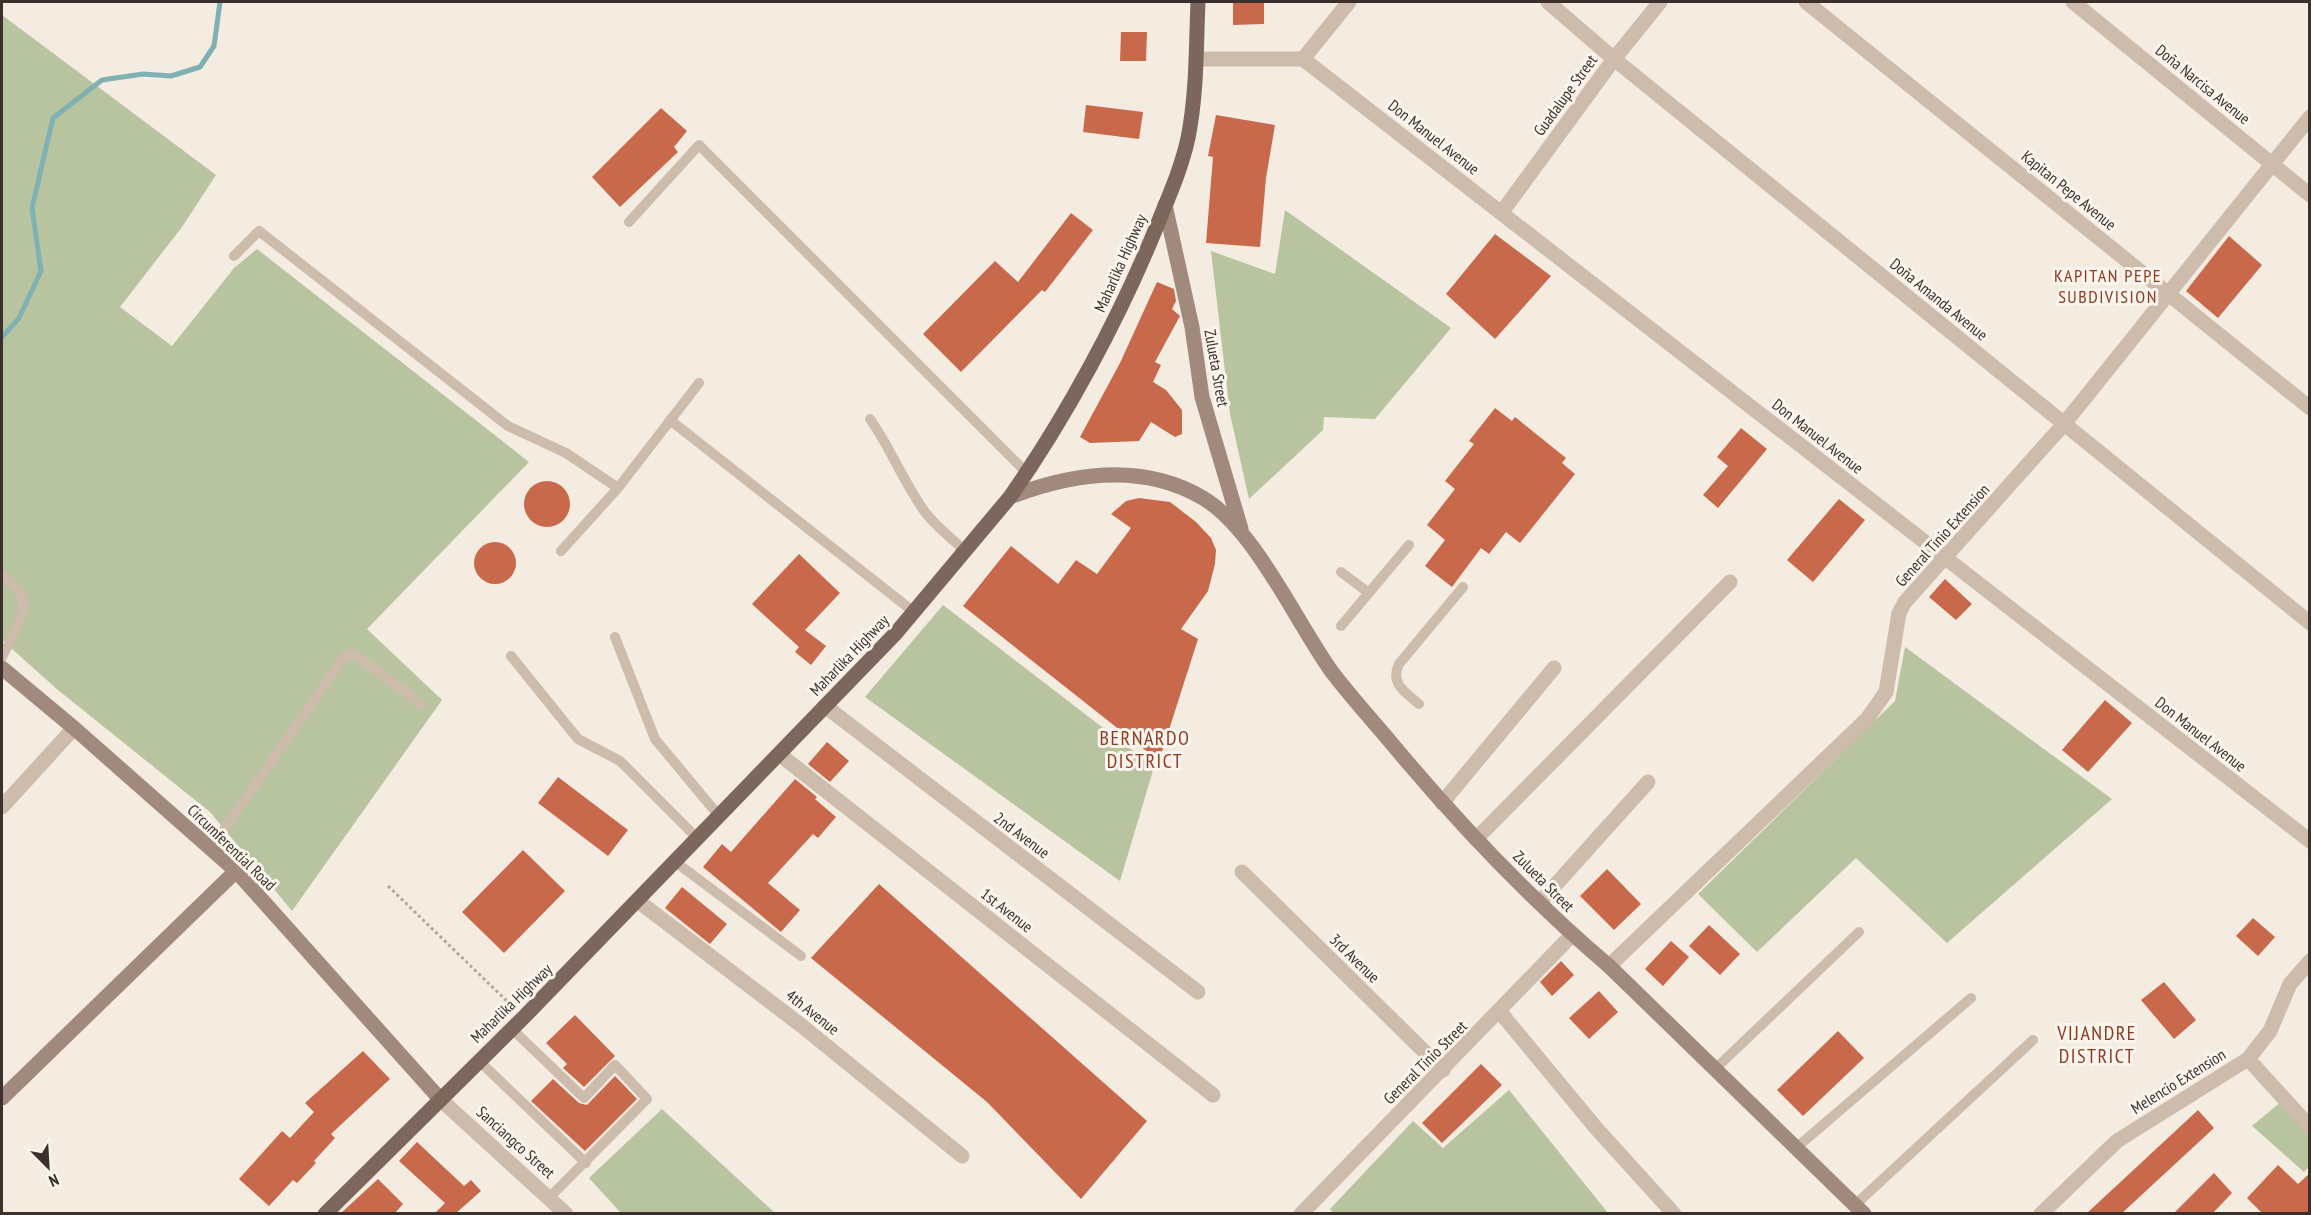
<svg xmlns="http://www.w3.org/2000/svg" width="2311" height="1215" viewBox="0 0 2311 1215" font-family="'PT Sans Narrow',sans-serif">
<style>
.green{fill:#b8c4a0}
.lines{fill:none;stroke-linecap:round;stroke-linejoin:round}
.stream{stroke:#7fb0b2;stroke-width:5}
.building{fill:#c8694b}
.path{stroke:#b9a596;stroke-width:3;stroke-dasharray:3 3;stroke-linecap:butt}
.service{stroke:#cdbbac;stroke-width:10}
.minor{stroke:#cdbbac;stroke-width:15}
.tertiary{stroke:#cdbbac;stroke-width:15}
.secondary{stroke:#a18a7d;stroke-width:15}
.primary{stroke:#7d675c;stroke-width:15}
.labels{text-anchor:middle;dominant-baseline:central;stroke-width:6;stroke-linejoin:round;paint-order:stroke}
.street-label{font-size:16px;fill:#3b302b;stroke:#fbf5ee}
.neighbourhood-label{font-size:18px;letter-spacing:1.5px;fill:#8c3b22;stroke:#fbf5ee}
.quarter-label{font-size:20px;letter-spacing:1.5px;fill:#8c3b22;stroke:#fbf5ee}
</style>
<rect width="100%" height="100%" fill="#f4ebe1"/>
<g class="green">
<polygon points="2,15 216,175 182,227 120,307 172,346 234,268 257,249 529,462 367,629 442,700 292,911 210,812 58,690 2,640"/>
<polygon points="1285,210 1451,328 1375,419 1324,417 1323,430 1249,499 1230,414 1211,251 1275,274"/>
<polygon points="943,605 1154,767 1120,881 865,697"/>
<polygon points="1905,647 2112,799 1947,943 1856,858 1757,952 1698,894 1895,701"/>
<polygon points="1509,1090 1608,1213 1334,1214 1330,1209 1413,1121 1443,1148"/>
<polygon points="2282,1101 2309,1136 2309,1167 2304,1172 2252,1126"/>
<polygon points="662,1109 775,1213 621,1213 589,1178"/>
</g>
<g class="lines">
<polyline class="stream" points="2,337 19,318 41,271 32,208 53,118 102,80 143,74 171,76 200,67 214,46 220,2"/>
</g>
<g class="building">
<polygon points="1233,2 1264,2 1264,24 1233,25"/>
<polygon points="1121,32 1147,32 1146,61 1120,61"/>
<polygon points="1086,105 1143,112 1139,139 1083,132"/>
<polygon points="661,108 687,131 674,147 678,152 620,207 592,177"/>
<polygon points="1216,115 1275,125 1266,178 1260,247 1206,243 1213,157 1208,156"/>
<polygon points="1071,213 1093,230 1045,292 1042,290 961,372 923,334 995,261 1018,282"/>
<polygon points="1495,234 1551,276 1495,339 1446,294"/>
<polygon points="2229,236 2262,265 2218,318 2186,291"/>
<polygon points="1157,282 1174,289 1176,301 1172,309 1180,316 1155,362 1161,365 1153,382 1166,390 1182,410 1182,434 1175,437 1151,422 1139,441 1090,443 1080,437 1120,363"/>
<polygon points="1495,408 1512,421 1515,417 1566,458 1562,463 1575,474 1520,543 1506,532 1489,554 1481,548 1452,587 1425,566 1445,540 1427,525 1455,489 1445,481 1474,444 1469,441"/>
<polygon points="1741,428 1767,449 1718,508 1703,495 1728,466 1717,457"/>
<circle cx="547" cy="504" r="23"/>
<polygon points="1139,498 1170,502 1196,522 1211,538 1216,550 1215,564 1208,591 1181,629 1198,639 1159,761 963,606 1011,546 1058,584 1076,560 1097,574 1131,528 1111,514 1126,501"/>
<polygon points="1839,499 1865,520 1813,582 1787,560"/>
<circle cx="495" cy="563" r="21"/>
<polygon points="799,554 840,593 805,630 826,646 811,665 795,652 799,647 752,604"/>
<polygon points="1945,579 1972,604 1956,620 1929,597"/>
<polygon points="2105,700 2132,723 2088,772 2062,750"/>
<polygon points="827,742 849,761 830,782 808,764"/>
<polygon points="558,777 628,830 608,856 538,803"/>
<polygon points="795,779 817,797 815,799 836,817 818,838 813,834 768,883 800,910 781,932 703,867 722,844 731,852"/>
<polygon points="523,850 565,891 504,953 462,912"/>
<polygon points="1607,869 1641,904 1614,930 1580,896"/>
<polygon points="879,884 1147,1121 1081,1199 987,1102 811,958"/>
<polygon points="682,887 727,924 710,944 665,908"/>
<polygon points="2253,918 2275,937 2258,956 2236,936"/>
<polygon points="1709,925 1740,954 1720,975 1689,946"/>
<polygon points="1671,941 1689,957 1663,986 1645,969"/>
<polygon points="1561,961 1574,975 1552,996 1540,982"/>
<polygon points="2164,982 2196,1020 2174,1039 2141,1000"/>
<polygon points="1599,991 1618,1012 1589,1039 1569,1018"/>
<polygon points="575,1015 615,1056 584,1087 563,1068 567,1064 546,1043"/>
<polygon points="1838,1031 1864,1058 1803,1116 1777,1090"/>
<polygon points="363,1051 390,1079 331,1134 335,1138 314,1161 316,1163 297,1183 293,1180 269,1206 239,1179 282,1131 290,1138 314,1112 305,1103"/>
<polygon points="1481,1064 1502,1085 1442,1143 1422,1123"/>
<polygon points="615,1076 637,1099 585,1151 531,1101 553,1079 579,1103 587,1105"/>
<polygon points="2198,1110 2214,1128 2121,1214 2086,1214"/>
<polygon points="417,1142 464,1186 471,1180 481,1191 455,1214 434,1214 445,1203 399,1161"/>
<polygon points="2278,1165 2298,1184 2310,1173 2310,1214 2263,1214 2247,1198"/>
<polygon points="2214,1173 2232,1193 2212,1214 2173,1214"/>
<polygon points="378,1179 403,1204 394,1214 340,1214"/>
</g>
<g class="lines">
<polyline class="path" points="388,886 512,1006"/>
<g class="service">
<polyline points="629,222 699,145 1027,473"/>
<polyline points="234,256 259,231 508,426 566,453 618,488"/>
<path d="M870 419C891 449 904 483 925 512 936 527 953 539 966 552"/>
<polyline points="670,420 914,612"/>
<polyline points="561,551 618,488 699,383"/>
<polyline points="1341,572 1369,593"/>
<path d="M2 576C8 578 11 582 16 587 35 607 11 637 2 657"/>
<polyline points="1341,626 1409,545"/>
<polyline points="615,637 655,739 719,816"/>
<polyline points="511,656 578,739 620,761 697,838"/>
<path d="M1419 704C1404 691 1390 684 1399 664L1463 587"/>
<polyline points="211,848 345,656 354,654 421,704"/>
<polyline points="674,861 801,956"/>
<polyline points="511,1028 584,1098 615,1065 647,1099 550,1197"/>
<polyline points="478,1060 586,1163"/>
<polyline points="1715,1069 1859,932"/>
<polyline points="1796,1148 1971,998"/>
<polyline points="1855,1205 2033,1040"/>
</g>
<g class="minor">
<polyline points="1548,2 1614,59 2310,623"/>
<polyline points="1806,2 2310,408"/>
<polyline points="2073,2 2310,195"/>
<polyline points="1502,212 1614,59 1660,2"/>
<polyline points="825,706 1198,992"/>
<polyline points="779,754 1213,1095"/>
<polyline points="1442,803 1554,668"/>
<polyline points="2,807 74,728"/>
<polyline points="1476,839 1730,582"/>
<polyline points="1242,872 1443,1070"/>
<polyline points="638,901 802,1026 962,1156"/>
<polyline points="1540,902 1648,782"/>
<polyline points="1500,1012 1596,1128 1674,1214"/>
<polyline points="2248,1059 2310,1127"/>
</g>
<g class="tertiary">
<polyline points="1196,59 1303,59 1349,2"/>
<polyline points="1303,59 2310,841"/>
<polyline points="1609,966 1867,719 1886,692 1899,613 1905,602 2064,424 2310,117"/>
<polyline points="440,1099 566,1214"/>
<polyline points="1301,1214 1572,935"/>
<polyline points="2041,1214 2117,1141 2248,1059 2270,1031 2290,984 2310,961"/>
</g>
<g class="secondary">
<polyline points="1165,205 1192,327 1202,397 1241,529"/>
<path d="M1010 497C1072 473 1142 462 1203 498 1255 529 1296 622 1332 672 1351 697 1373 721 1393 745 1459 824 1530 899 1609 966L1864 1214"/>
<polyline points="2,668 74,728 236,871 440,1099"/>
<polyline points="2,1098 236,871"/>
</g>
<path class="primary" d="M325 1214 524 1017 896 633 1010 497C1066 417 1119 319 1156 228 1168 198 1181 170 1188 138 1197 93 1196 47 1198 2"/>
</g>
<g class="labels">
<g class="street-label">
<text transform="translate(2203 84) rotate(39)">Doña Narcisa Avenue</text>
<text transform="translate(1565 95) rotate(-54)">Guadalupe Street</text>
<text transform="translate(1434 137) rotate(38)">Don Manuel Avenue</text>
<text transform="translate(2069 190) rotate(39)">Kapitan Pepe Avenue</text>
<text transform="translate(1120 263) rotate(-66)">Maharlika Highway</text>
<text transform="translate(1939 299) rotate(39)">Doña Amanda Avenue</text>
<text transform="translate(1217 368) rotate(80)">Zulueta Street</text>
<text transform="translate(1818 436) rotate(38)">Don Manuel Avenue</text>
<text transform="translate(1942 535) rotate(-48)">General Tinio Extension</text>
<text transform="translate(849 655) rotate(-46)">Maharlika Highway</text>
<text transform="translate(2201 734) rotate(38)">Don Manuel Avenue</text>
<text transform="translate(1022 835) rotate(37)">2nd Avenue</text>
<text transform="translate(232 847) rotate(44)">Circumferential Road</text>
<text transform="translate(1544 881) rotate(45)">Zulueta Street</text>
<text transform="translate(1007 910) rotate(38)">1st Avenue</text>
<text transform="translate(1355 958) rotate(44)">3rd Avenue</text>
<text transform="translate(511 1003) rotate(-44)">Maharlika Highway</text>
<text transform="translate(813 1012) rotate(38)">4th Avenue</text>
<text transform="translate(1425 1062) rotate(-45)">General Tinio Street</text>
<text transform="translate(2178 1081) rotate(-32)">Melencio Extension</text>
<text transform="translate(516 1142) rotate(42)">Sanciangco Street</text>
</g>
<g class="neighbourhood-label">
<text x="2108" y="275">KAPITAN PEPE<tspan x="2108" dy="21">SUBDIVISION</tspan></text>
</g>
<g class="quarter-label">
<text x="1145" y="738">BERNARDO<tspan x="1145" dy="23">DISTRICT</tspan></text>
<text x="2097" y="1033">VIJANDRE<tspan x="2097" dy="23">DISTRICT</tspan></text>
</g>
</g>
<rect width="2311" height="1215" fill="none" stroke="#3b302b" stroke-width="6"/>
<g transform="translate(48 1167) rotate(156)" stroke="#fbf5ee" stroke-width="4.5" paint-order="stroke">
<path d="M0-4.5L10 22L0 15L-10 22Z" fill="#3b302b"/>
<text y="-9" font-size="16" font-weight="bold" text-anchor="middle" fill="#3b302b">N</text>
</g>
</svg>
